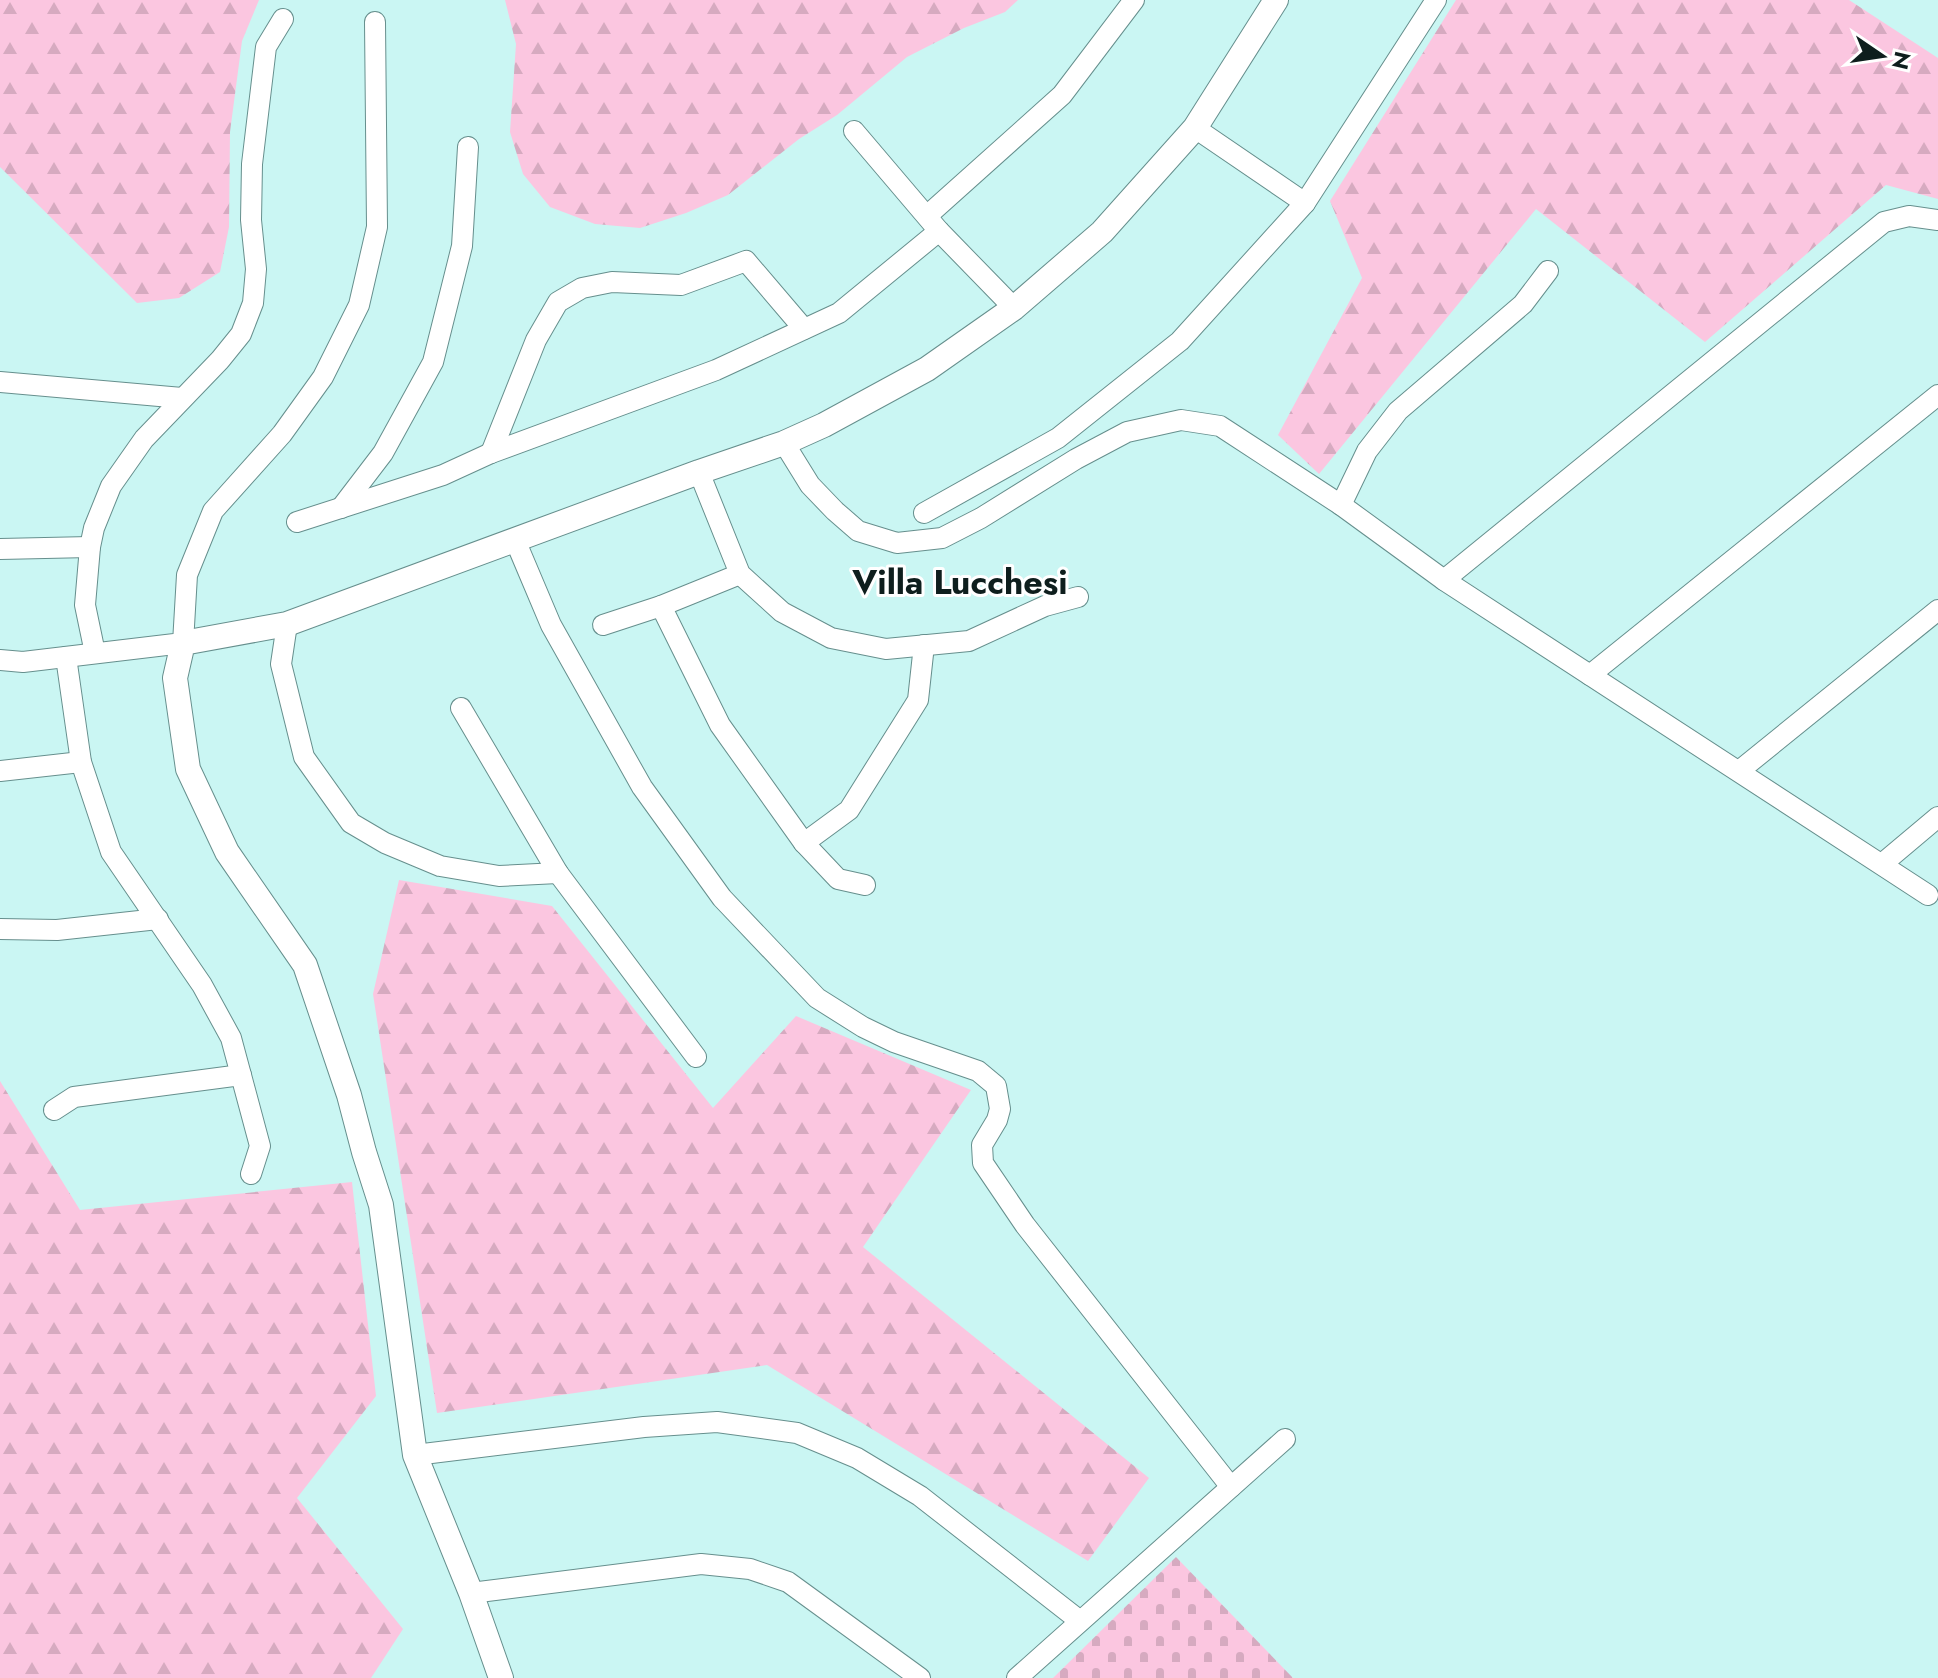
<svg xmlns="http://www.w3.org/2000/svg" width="1938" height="1678" viewBox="0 0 1938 1678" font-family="Jost,sans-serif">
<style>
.forest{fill:url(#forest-firs)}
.cemetery{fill:url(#cemetery-stones)}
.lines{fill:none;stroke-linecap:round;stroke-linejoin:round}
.minor-casing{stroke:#668f8d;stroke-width:22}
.tertiary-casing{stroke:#668f8d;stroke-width:26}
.minor{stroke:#fff;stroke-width:20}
.tertiary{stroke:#fff;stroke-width:24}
.labels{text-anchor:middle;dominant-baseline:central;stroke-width:6;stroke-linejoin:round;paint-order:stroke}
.neighbourhood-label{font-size:34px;font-weight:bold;fill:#0e1e1d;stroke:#fff}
</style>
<defs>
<pattern id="forest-firs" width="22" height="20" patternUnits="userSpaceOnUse" patternTransform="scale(2)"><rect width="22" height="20" fill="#fbc6e0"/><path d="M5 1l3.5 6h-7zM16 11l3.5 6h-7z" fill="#d6aac0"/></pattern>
<pattern id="cemetery-stones" width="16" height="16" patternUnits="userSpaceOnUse" patternTransform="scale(2)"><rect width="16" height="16" fill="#fbc6e0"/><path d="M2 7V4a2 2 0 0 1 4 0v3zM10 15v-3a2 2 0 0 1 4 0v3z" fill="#d6aac0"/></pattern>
</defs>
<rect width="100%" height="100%" fill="#caf6f3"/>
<g class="forest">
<polygon points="0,0 259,0 242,41 230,132 229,227 220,272 179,298 137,303 0,167"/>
<polygon points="505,0 1018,0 1005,12 964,28 907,57 837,115 799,139 728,195 686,213 640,228 595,224 550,207 523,174 510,132 516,44"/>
<polygon points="1456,0 1849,0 1938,58 1938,199 1886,185 1705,342 1536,209 1319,474 1278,435 1362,278 1330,201"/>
<polygon points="399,880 552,906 713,1108 796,1016 971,1090 863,1247 1149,1478 1088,1561 767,1365 437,1413 373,994"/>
<polygon points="0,1081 80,1210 352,1182 376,1396 297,1498 403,1629 371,1678 0,1678"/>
</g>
<polygon class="cemetery" points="1176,1557 1293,1678 1053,1678"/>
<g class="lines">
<g class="minor-casing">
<g id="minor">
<polyline points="1195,128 1305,203"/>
<polyline points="854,131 939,231 1014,308"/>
<polyline points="928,215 1062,95 1134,0"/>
<polyline points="0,382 182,398"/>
<polyline points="784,443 810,485 835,511 858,531 897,543 942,538 981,518 1076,459 1127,432 1181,420 1220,426 1341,505 1444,580 1928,895"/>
<polyline points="491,453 536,340 558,302 582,288 612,282 681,285 746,261 804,329"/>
<polyline points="699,472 740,574 782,612 831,638 886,649 969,641 1045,606 1078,597"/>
<polyline points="1341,505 1367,451 1398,411 1523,304 1548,271"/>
<polyline points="341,508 383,453 433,362 462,246 468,147"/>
<polyline points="924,513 1058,438 1180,341 1305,203 1436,0"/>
<polyline points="297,522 443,475 491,453 716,370 839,313 939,231"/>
<polyline points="515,540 551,625 642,787 722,898 817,998 863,1027 894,1042 978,1071 996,1086 1000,1109 997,1120 982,1145 983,1163 1025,1225 1231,1487"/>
<polyline points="0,549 90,547"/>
<polyline points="1444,580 1884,222 1909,216 1938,220"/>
<polyline points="661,606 720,725 804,843 838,879 865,885"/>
<polyline points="287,624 281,664 304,757 351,823 385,843 440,866 499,876 558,873"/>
<polyline points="603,625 661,606 740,574"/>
<polyline points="95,653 85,605 90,547 94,528 111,486 144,439 220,360 241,334 253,303 256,269 251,220 252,164 266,47 283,19"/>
<polyline points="66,657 81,762 111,852 202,985 231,1038 260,1146 251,1174"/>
<polyline points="0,660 23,662 183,643 187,575 213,511 282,434 323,377 359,305 377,227 375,22"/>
<polyline points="1590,675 1938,395"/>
<polyline points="461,708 558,873 696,1057"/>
<polyline points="0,771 81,762"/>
<polyline points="1739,771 1938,610"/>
<polyline points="804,843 849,810 918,700 924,645"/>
<polyline points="1882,864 1938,817"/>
<polyline points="0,929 57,930 158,919"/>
<polyline points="54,1110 74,1097 241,1075"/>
<polyline points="415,1455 644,1427 717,1422 797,1433 857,1458 920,1496 1080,1621"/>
<polyline points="471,1593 701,1564 750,1569 788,1582 920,1678"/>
<polyline points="1017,1678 1285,1439"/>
</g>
</g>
<g class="tertiary-casing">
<polyline id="tertiary" points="501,1678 471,1593 415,1455 381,1205 364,1152 349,1095 305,965 227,852 188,769 175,678 183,643 287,624 699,472 784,443 824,425 927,369 1014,308 1102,232 1195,128 1276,0"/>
</g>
<use href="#minor" class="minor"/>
<use href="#tertiary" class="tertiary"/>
</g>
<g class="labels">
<g class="neighbourhood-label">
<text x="960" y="582">Villa Lucchesi</text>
</g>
</g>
<g transform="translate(1882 56) rotate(103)" stroke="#ffffff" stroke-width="6" paint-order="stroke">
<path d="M0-6L14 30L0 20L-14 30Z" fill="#0e1e1d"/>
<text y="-12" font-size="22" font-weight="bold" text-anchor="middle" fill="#0e1e1d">N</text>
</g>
</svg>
